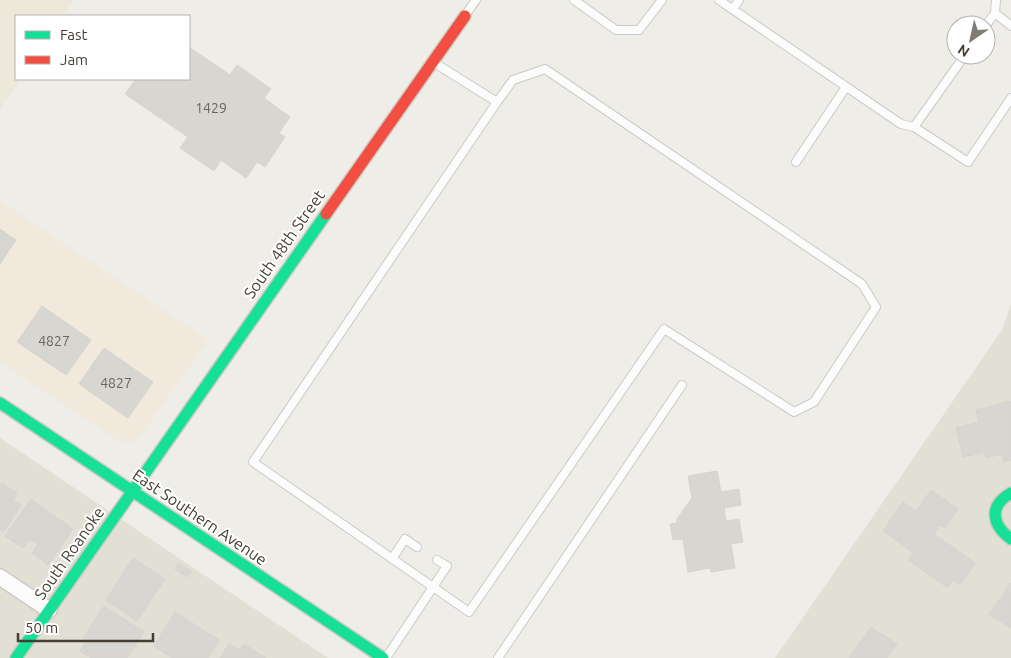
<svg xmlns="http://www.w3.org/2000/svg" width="1011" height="658" viewBox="0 0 1011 658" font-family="Ubuntu,sans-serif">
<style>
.residential{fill:#e2dfd5}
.commercial{fill:#f1e9db}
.education{fill:#ece8da}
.building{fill:#d8d6d0;stroke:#d6d4ce}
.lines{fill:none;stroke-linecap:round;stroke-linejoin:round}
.lane-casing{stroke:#cccac5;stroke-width:10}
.street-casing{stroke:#cccac5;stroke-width:18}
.fast-casing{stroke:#cdcabf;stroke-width:14}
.jam-casing{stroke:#cdcabf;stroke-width:14}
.lane{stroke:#fcfcfc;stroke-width:8}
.street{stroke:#fcfcfc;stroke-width:15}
.fast{stroke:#16e098;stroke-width:11}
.jam{stroke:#f24e42;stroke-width:11}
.labels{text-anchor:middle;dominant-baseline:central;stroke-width:4;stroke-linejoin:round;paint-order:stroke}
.number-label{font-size:14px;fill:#6a655c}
.street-label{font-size:16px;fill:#443e35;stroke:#fff}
</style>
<rect width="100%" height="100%" fill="#eeede8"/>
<g class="residential">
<polygon points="1011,304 1011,658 775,658 1002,330"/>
<polygon points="0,438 328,658 0,658"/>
</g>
<polygon class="commercial" points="0,201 208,340 140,436 133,442 124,442 118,440 0,362"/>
<polygon class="education" points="0,0 74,0 63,16 16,16 16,79 21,79 0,110"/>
<g class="building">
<polygon points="189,47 230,75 237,65 271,89 264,98 290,117 279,133 285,137 265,167 257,162 246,178 221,160 214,171 180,148 188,137 125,94 136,79 189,79"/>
<polygon points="0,229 16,240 0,264"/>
<polygon points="42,306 91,340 66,375 17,342"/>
<polygon points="104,348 153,382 128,418 79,384"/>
<polygon points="1011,401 1011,460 1004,462 1002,454 986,458 984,452 963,457 956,428 979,422 976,410"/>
<polygon points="717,471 721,492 739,489 741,505 724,508 726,521 739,519 743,542 731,544 735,568 711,572 710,568 688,572 683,539 673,540 670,524 677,523 677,519 692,498 688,476"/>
<polygon points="2,483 17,493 13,500 21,505 4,532 0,530 0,486"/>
<polygon points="931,490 958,509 945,528 940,525 934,534 975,563 960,585 953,580 948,588 908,560 914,553 883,531 903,502 916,511"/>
<polygon points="31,499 73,529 48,565 32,553 38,544 30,539 23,548 5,536"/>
<polygon points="133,558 165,579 137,621 106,600"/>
<polygon points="178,563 191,571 187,577 175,569"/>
<polygon points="1011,583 1011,628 989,614"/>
<polygon points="104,606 144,632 127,658 91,658 80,651 87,641 83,638"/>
<polygon points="175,612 219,640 208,658 172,658 154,646"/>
<polygon points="871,627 897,644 887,658 849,658"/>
<polygon points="229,644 239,650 244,644 266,658 220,658"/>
</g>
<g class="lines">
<g class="lane-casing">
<g id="lane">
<polyline points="574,0 616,30 639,30 662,0"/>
<polyline points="719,0 901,124 914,127"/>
<polyline points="733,9 739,0"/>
<polyline points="995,13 1011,26"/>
<polyline points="466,14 476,0"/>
<polyline points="986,25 995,13 996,0"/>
<polyline points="965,55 914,127 968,162 1011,98"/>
<polyline points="433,62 497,102"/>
<polygon points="545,69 862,284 876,307 814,402 794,412 664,329 469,612 253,462 497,102 513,80"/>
<polyline points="796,162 846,87"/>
<polyline points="392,559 405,539 417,547"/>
<polyline points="386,658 447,566 437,560"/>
<polyline points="498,658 682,385"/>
</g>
</g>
<g class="street-casing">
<polyline id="street" points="0,577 49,610"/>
</g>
<g class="fast-casing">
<g id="fast">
<polyline points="0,403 383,658"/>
<path d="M1011 493C988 506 992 525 1011 539"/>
<polyline points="16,658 326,214"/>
</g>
</g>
<g class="jam-casing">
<polyline id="jam" points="326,214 465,16"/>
</g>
<use href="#lane" class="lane"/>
<use href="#street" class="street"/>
<use href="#fast" class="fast"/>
<use href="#jam" class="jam"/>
</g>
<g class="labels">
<g class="number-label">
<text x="211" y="108">1429</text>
<text x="54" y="341">4827</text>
<text x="116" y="383">4827</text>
</g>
<g class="street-label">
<text transform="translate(284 244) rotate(-55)">South 48th Street</text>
<text transform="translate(200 517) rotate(34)">East Southern Avenue</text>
<text transform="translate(69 553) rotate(-55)">South Roanoke</text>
</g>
</g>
<rect x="15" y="15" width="175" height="65" fill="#ffffff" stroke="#b4b2ae"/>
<rect x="25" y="31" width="25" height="8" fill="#16e098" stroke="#b4b2ae"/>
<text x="60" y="40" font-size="15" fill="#443e35">Fast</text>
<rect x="25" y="56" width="25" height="8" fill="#f24e42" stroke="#b4b2ae"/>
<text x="60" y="65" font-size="15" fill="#443e35">Jam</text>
<g transform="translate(971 40) rotate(214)"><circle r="24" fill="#ffffff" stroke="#b4b2ae"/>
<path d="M0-4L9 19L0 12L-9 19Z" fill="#807b74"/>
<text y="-8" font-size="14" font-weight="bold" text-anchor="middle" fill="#443e35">N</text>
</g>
<path d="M18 633v8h135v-8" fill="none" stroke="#443e35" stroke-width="2.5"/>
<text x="25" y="633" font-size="15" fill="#443e35" stroke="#ffffff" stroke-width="4" paint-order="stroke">50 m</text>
</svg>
